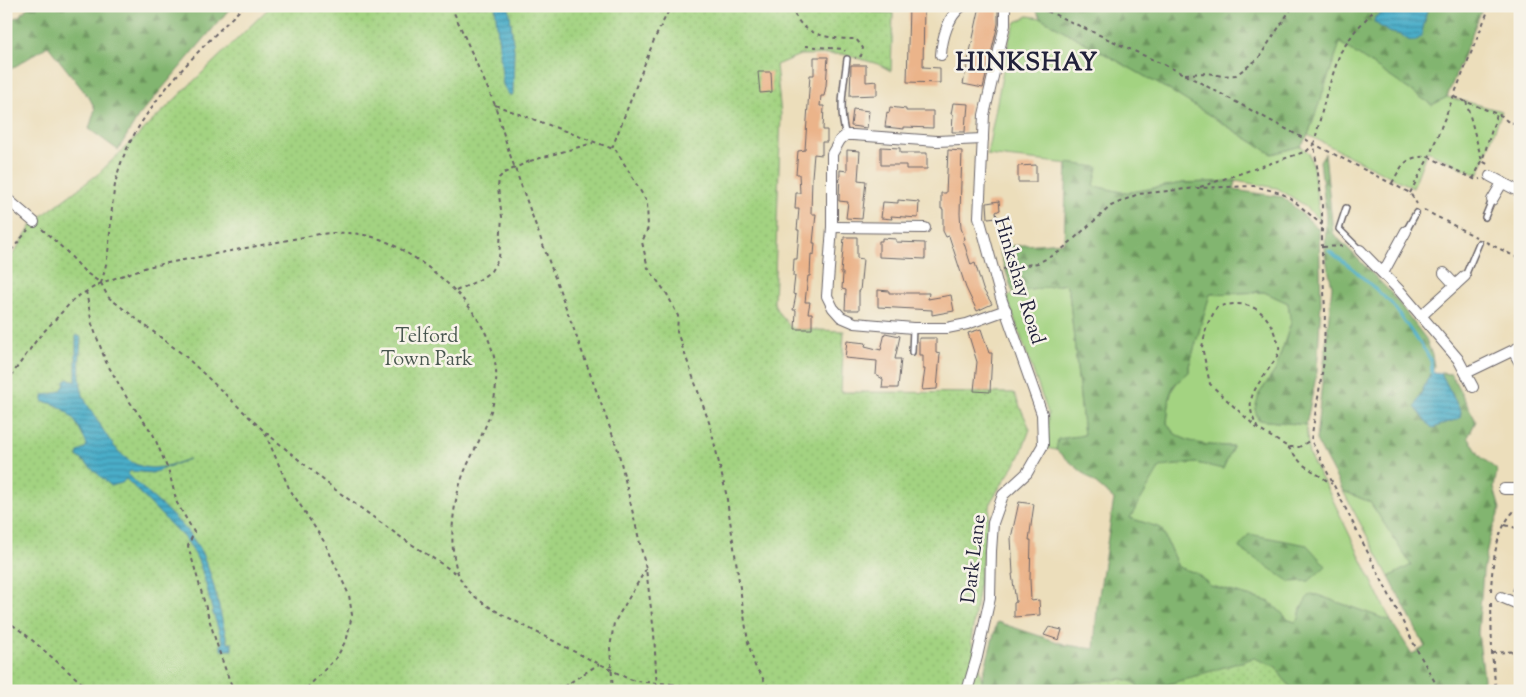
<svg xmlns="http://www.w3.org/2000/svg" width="1526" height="697" viewBox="0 0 1526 697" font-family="'Sorts Mill Goudy',serif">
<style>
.grass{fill:#a3d381;stroke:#627a5e}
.forest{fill:url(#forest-firs);stroke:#526c55}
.park{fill:url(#park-dots);stroke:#627a5e}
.water{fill:url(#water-rules);stroke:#366882}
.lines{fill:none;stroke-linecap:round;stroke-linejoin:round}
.stream{stroke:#49adc8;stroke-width:3}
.building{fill:#ebb48a}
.service-casing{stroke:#696468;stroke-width:8}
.minor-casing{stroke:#696468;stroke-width:12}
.path{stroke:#696468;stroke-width:2;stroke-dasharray:4 4;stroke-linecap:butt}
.service{stroke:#fff;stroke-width:5}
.minor{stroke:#fff;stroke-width:10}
.path-bridge{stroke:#696468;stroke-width:2;stroke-dasharray:4 4;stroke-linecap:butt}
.labels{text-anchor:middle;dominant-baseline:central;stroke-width:5;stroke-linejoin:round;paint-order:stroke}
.street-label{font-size:20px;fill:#22223b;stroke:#f7f3e8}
.park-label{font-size:20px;fill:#495750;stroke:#f7f3e8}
.district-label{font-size:25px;font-weight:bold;letter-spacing:1px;fill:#22223b;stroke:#f7f3e8}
</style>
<defs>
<pattern id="forest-firs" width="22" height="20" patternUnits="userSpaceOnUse" patternTransform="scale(1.25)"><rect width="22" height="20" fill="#82b56f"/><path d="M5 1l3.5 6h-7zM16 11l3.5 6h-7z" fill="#6a935c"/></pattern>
<pattern id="park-dots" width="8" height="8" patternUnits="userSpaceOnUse" patternTransform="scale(1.25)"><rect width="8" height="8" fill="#a3d381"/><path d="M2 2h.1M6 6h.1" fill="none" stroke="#8cb570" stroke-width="1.8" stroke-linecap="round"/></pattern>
<pattern id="water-rules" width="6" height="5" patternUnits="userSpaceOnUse" patternTransform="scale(1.25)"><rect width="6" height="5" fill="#49adc8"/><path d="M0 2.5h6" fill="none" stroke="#3c8ca4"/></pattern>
</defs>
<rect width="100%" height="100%" fill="#f7f3e8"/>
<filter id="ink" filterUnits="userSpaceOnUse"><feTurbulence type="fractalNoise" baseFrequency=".02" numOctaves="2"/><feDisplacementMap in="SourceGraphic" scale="10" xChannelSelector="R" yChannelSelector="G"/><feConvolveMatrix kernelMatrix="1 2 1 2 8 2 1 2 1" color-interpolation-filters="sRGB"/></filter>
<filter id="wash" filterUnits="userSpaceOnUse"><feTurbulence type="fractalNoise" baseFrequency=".0096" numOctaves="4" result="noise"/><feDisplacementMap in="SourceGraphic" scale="20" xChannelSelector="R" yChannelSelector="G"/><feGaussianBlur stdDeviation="1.12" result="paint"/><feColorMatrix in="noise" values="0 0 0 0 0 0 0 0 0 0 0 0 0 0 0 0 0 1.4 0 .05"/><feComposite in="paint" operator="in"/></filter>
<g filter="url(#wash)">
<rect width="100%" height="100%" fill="#ecdebb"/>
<g class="grass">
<polygon points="1028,16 1041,18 1169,90 1272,154 1301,146 1309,153 1313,167 1320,220 1301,203 1277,188 1236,181 1183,183 1126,193 1094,186 1097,167 987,155 1009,39 1016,22"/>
<polygon points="1340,42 1432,105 1447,97 1502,111 1478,175 1427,151 1413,188 1308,135"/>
<polygon points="1066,284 1069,292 1084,435 1059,439 1056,450 1047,448 1048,413 1007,298 1013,293"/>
<path d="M1264 292 1288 303 1291 323 1275 371 1259 394 1258 420 1306 425 1309 455 1330 494 1391 621 1317 595 1301 607 1299 619 1295 622 1289 620 1270 602 1211 586 1196 573 1178 567 1161 528 1130 518 1160 466 1196 463 1223 468 1233 446C1214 446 1190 445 1174 433 1172 431 1169 426 1167 423 1170 399 1167 387 1189 372V366L1210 294Z"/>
<polygon points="1343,491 1370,502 1412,565 1389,577"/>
</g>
<g class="forest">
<polygon points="29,6 232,6 138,117 118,150 89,129 95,109 90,99 48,46 6,72 6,21 20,16"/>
<polygon points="1034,6 1483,6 1447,97 1432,105 1340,43 1308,135 1301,146 1272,154 1169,90 1041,18"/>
<path d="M1325 153 1333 233 1392 294 1426 339 1432 355 1434 366 1432 373 1428 378 1447 386 1441 373 1451 374 1476 421 1468 437 1480 456 1497 470 1494 488 1500 509 1489 540 1483 572 1478 633 1484 678 1483 691H1294L1282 677 1276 667 1254 658 1166 685 1168 691H1141L1134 682 1122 679 1065 684 1031 691H979L997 622 1067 645 1094 649 1097 608 1114 499 1056 450 1058 439 1084 435 1069 292 1066 284 1013 293 998 247 1064 242 1067 163 1098 167 1094 186 1126 193 1182 183 1236 181 1234 190 1283 197 1319 229 1321 302 1317 372 1306 425 1258 420 1255 409 1259 394 1275 371 1291 323 1288 303 1264 292 1210 294 1189 366V372L1174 385 1170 395 1167 423C1169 426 1172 431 1174 433 1190 445 1214 446 1233 446L1223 469 1196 463 1160 467 1130 518 1161 528 1178 567 1196 573 1211 586 1270 602 1289 620 1295 622 1299 619C1301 608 1303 602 1311 594L1317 595 1391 621 1412 654 1425 647 1389 577 1411 565 1370 502 1343 491 1316 440 1332 286 1325 255 1326 215 1320 161Z"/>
<polygon points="1249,534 1307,545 1326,566 1309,581 1290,582 1239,548"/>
</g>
<g class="park">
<path d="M271 6H868V12L893 13 891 71 878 64 842 54 800 55 776 65 781 115 774 302C776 313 786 321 793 329L844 331 841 392 1014 393 1030 429 1020 456 991 501 971 641 977 657 984 691H6V265L34 222 98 174Z"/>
<polygon points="1254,658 1276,667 1282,677 1294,691 1168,691 1166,685"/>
<polygon points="1122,679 1134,682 1141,691 1031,691 1065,684"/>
</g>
<g class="water">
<polygon points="495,6 509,6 514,50 513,95 509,95 503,85"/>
<polygon points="1392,6 1428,6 1421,37 1415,41 1410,41 1401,35 1388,32 1374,22 1375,17 1390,9"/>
<path d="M76 335 81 337C80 355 78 373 82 391 84 401 91 410 96 418 109 440 123 466 151 468 164 468 177 463 189 459L152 473 130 471 128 474C147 494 179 518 194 540 214 569 218 609 228 643H232V650H221V644L223 643C220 633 216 623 213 613 206 587 203 562 186 540L126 479 122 483 111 486 87 464 77 456 78 452 84 449 87 445C79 425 67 403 43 402V395C51 394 60 394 64 386 67 379 62 383 69 379L76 382Z"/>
<polygon points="1432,373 1441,373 1461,412 1460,418 1433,428 1430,426 1415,407 1428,378"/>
</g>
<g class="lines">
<polyline class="stream" points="1329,251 1352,268 1392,304 1426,352 1431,361 1432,373"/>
</g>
<g id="blocks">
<g class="building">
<polygon points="909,6 924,6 923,67 940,68 940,83 907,82"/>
<polygon points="980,6 998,10 998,24 983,88 963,84"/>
<polygon points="814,57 828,57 826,86 824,96 821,96 820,106 824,106 823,130 827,130 827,142 822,142 822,155 814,154 812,177 811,214 816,214 813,243 815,243 814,255 811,254 810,276 808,276 805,302 810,302 808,313 812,313 812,329 795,329 796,310 793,310 796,295 793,294 795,276 793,276 794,259 797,259 799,230 797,230 799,209 795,209 796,193 800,193 799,174 796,174 798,151 805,150 810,75 814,75"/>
<polygon points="851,65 866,65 866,82 877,81 877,95 850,96"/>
<polygon points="758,72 771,72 772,92 760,93"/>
<polygon points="953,103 969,104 968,116 966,116 965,132 952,132 953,115 951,114"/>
<polygon points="890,107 906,109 906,111 933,111 933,128 904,127 904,129 885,127 887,112 889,113"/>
<polygon points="853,109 869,111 867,128 851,126"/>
<polygon points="881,147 900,148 900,153 927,153 927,169 906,169 906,165 881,165"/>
<polygon points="847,150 860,151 858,180 866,181 862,219 846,218 848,202 839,201 840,170 847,171"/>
<polygon points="948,150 962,151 960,213 961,228 965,239 963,240 971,265 975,263 983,289 992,304 977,311 966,288 949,236 946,237 943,231 943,209 941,209 941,193 946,193"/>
<polygon points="1036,165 1036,182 1018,182 1018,166"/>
<polygon points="898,200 919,202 918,218 891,216 892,219 881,218 883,202 898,203"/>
<polygon points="999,201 1000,210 996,212 997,217 988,218 987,203"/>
<polygon points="844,237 857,237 857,258 863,259 860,291 859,291 859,310 845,310 846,290 842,289 843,273 841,273"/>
<polygon points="882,238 896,239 896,242 925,243 925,259 879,257 879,241 882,241"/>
<polygon points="878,290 889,291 889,293 929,293 928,299 951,295 954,311 932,315 932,310 878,307"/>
<polygon points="981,329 989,353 992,353 990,392 974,391 977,362 968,333"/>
<polygon points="885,333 900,336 895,359 901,359 898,388 882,388 883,379 876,375 877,361 845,358 847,341 866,343 865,346 881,350"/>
<polygon points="919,338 936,338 936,353 940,354 937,389 922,390 925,369 923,369 923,355 919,355"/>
<polygon points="1019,502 1034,504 1029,540 1031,540 1030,580 1031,601 1039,600 1040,615 1014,617 1014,603 1016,602 1012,574 1013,574 1011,538"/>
<polygon points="1049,627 1062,630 1059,640 1044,635"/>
</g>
</g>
</g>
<g filter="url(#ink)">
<use href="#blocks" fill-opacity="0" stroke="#696468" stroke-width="1"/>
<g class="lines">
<g class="service-casing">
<g id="service">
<path d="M846 135C838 111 844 84 847 59"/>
<polyline points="1346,208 1339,229 1360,250"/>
<polyline points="1485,217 1492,200"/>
<polyline points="1406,231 1416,213"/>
<polyline points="1465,276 1479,243"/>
<polyline points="912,352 913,328"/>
</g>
</g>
<g class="minor-casing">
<g id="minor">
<path d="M941 55C942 39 948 16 962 6"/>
<polyline points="983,139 937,141 853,135 846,135 840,140 832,154 832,227 827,296 833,308 841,317 855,323 913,328 947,328 967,324 1006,310"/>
<polyline points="1490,176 1520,192"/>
<polyline points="6,198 34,222"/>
<polyline points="1492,200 1502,183"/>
<polyline points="832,227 925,228"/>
<polyline points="1360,250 1400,291 1458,359 1473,387"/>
<polyline points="1383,273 1406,231"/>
<polyline points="1444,273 1455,285"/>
<polyline points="1421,316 1465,276"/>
<polyline points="1513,351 1520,363"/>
<polyline points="1466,373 1520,347"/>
<polyline points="1504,489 1520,489"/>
<polyline points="1501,597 1520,605"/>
<polyline points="967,691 977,657 990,598 991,551 993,523 1003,495 1027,473 1043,445 1042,414 1001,298 979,217 984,115 1005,25 1005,6"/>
</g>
</g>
<g class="path">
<polyline points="451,6 495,105 509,152 618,450 646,569 654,632 657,691"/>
<path d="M792 6C798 36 831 39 856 39L863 48 861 56 855 58"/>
<polyline points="1024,6 1045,10 1184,74 1314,144 1410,193 1417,204"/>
<polyline points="1378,6 1355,31 1340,53 1326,95 1314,144 1322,204 1322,254 1325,310 1324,361 1311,440 1417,650 1440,691"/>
<polyline points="805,46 843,49 845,51"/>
<polyline points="1185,74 1208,73 1222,76 1236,75 1258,59 1293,6"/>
<polyline points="1518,83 1520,83"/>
<polyline points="1454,97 1502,116 1507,121 1520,125"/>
<polyline points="1466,101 1482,161 1489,165"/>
<polyline points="495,105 616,150 647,202 648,228 642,242 648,268 667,294 678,316 677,332 710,425 726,493 748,642 755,666 771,691"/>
<polyline points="612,148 654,40 671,6"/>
<polyline points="530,161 593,143"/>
<polyline points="1473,179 1482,161 1497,114"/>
<path d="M1392 183C1402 165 1406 155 1429 157L1490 6"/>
<polyline points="1200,187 1307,151 1314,144"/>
<polyline points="1410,193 1429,157 1476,180 1480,179"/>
<polyline points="1424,210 1476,237"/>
<polyline points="42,229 67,252 85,272 101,283 108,297 185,356 264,431 333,488 402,538 457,574"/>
<polyline points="1486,242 1520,259"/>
<polyline points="1323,247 1343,246"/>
<polyline points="6,257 28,230"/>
<polyline points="1003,269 1038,263 1059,252 1111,206 1138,194 1197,188 1254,186 1281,193 1293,200 1322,225"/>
<path d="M101 283C112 251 109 218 115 185 127 119 197 52 244 6"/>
<path d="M86 291 92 324 106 362 127 398 153 434 169 472 177 503 194 532 188 546C203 594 214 644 234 691"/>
<polyline points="456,291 479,280 491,271 499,258 502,217 498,188 499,178 504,173"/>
<path d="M6 383 38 338 75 298 101 283 147 267 320 234C340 232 358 232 376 238 388 241 399 248 410 255 452 281 500 329 496 383 495 413 478 442 466 468 452 498 444 560 466 588 484 608 513 619 536 632 552 640 567 648 583 656 592 661 601 664 610 669 626 677 626 680 645 682"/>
<path d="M1258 429C1243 400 1253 392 1270 367 1273 363 1279 355 1279 350 1280 346 1277 339 1275 335 1266 307 1245 299 1217 307L1207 325 1202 347 1210 384 1258 429 1288 447H1299L1311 440"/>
<polyline points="265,433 289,488 325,543 349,595 352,615 347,638 337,657 304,691"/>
<polyline points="1288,447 1302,464 1332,484"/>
<polyline points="1505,525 1520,529"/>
<path d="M1491 591C1492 564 1496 523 1520 506"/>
<path d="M1513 591 1518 576C1514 568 1516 562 1520 555"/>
<polyline points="1491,603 1492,653 1496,691"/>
<polyline points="6,620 25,634 84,685 94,691"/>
<polyline points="1492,653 1520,651"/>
<polyline points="671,684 706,691"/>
<polyline points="557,691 599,664"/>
<polyline points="613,691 610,648 614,623 646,569"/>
</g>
<use href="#service" class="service"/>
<use href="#minor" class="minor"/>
<g class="path-bridge">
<polyline points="504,173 530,161"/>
<polyline points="645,682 671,684"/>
</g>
</g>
</g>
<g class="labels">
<g class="street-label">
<text transform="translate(1018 281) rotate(73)">Hinkshay Road</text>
<text transform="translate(975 559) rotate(-83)">Dark Lane</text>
</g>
<g class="park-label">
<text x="427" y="337">Telford<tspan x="427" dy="23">Town Park</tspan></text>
</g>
<g class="district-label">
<text x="1027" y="64">HINKSHAY</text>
</g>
</g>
<rect width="1526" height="697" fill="none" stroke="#f7f3e8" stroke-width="25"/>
</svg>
